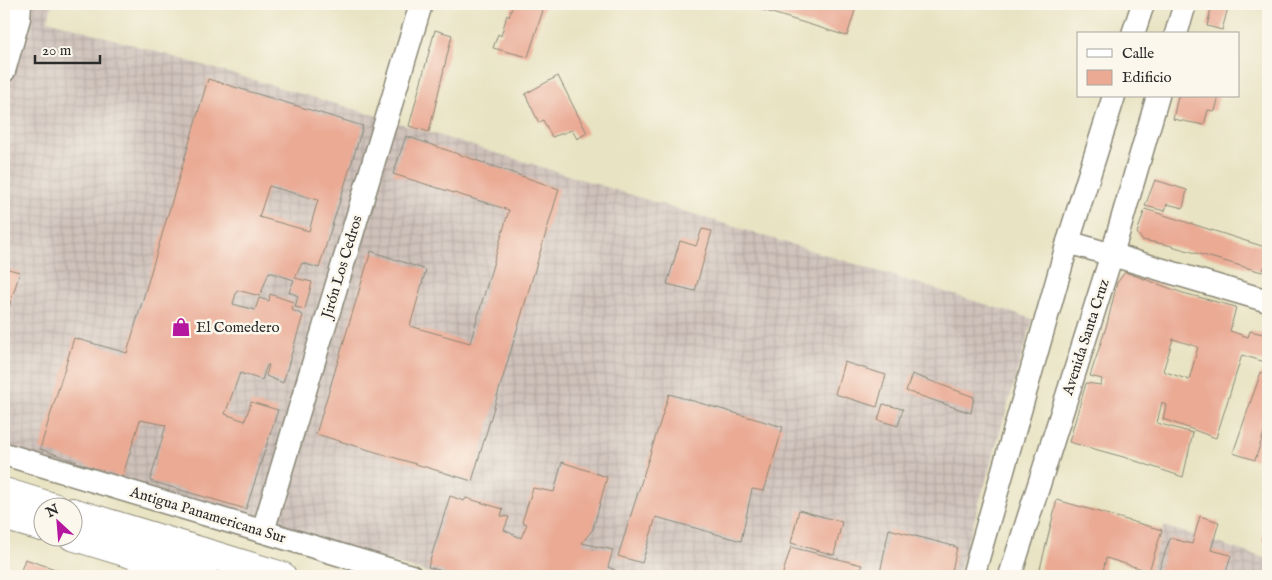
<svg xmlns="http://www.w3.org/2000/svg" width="1272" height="580" viewBox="0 0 1272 580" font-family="'IM FELL English',serif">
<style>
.industrial{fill:url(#industrial-grid)}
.building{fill:#eaaa94;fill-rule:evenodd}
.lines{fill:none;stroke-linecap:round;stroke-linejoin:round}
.minor-casing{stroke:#8a8776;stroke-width:25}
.major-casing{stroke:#8a8776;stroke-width:30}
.minor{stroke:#fff;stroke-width:22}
.major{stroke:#fff;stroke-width:28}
.labels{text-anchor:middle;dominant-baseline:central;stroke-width:5;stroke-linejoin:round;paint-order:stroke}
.street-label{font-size:15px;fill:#2b2b2b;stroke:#fbf7ec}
.poi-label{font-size:15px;fill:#2b2b2b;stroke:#fbf7ec;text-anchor:start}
</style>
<defs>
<pattern id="industrial-grid" width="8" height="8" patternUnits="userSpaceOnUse" patternTransform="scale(1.25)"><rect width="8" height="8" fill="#cec1ba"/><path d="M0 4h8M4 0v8" fill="none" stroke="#b1a6a0"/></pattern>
</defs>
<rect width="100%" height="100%" fill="#fbf7ec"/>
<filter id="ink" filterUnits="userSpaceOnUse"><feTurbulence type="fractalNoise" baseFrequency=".02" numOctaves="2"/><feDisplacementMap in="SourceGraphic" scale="10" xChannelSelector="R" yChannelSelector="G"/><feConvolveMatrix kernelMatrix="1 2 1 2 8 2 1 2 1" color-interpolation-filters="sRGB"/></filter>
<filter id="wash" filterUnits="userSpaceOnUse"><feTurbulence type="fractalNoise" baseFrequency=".0096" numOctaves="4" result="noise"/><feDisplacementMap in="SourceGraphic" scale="20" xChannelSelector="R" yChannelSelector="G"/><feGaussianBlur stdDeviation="1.12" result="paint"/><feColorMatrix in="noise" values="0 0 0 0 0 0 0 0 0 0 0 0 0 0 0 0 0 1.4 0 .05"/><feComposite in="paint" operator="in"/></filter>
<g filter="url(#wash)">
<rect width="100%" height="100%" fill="#e8e3c2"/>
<g class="industrial">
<polygon points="4,4 52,4 48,20 357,110 1033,319 958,576 440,576 4,456"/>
<polygon points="1164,526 1268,559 1268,576 1148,576"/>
</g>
<g id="blocks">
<g class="building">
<polygon points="513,4 545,4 528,57 493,48 498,34 501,36 507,15 509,17"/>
<polygon points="743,4 857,4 847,36"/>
<polygon points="1212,4 1229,4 1222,30 1207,26"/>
<polygon points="435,30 452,35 429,132 409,126"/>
<polygon points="558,76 587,133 577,139 572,130 552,137 543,120 539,123 525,94"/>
<path d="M208 79 363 126 319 268 302 263 295 278 312 282 305 309 295 307 298 296 289 292 294 280 269 272 260 296 237 290 233 304 255 310 259 298 269 301 270 294 293 302 292 310 303 315 283 383 266 376 269 365H267L262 380 240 373 225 414 245 421 251 402 278 410 246 509 150 481 166 425 140 420 122 478 40 449 74 338 127 353ZM269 186 318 200 309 231 259 217Z"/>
<polygon points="1178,96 1219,96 1215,111 1208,110 1204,125 1173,119"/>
<polygon points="406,136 559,189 472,481 316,434 371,251 426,270 410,326 470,343 509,210 393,174"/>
<polygon points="1155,180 1187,190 1183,208 1167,204 1165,211 1145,206"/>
<polygon points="1145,209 1268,248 1268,259 1262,272 1168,245 1142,240 1137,233"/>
<polygon points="702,229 712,231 695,291 667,284 680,241 696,246"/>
<polygon points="4,268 20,272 4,323"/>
<path d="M1125 272 1183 293 1236 307 1230 331 1248 337 1250 331 1267 335 1263 349 1268 350 1265 362 1242 355 1216 438 1163 419 1166 405 1162 402 1157 423 1193 433 1183 477 1127 458 1069 442 1086 383 1101 385 1102 379 1090 376 1107 324 1117 283ZM1173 339 1198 347 1189 380 1163 371Z"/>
<polygon points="844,362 886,375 877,407 835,394"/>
<polygon points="1261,372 1268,375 1268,421 1255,460 1233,453"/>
<polygon points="912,374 974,397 971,413 906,391"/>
<polygon points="669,394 783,427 764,491 752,489 741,541 656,517 642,563 618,556"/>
<polygon points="883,404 903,409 898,426 878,420"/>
<polygon points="1268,458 1268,474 1263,473"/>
<polygon points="562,462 607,477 593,529 582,543 613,550 608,567 615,570 612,576 444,576 445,572 428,567 450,496 464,501 466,498 503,509 501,516 509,517 504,530 521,538 527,524 522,522 533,488 554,492"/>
<polygon points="1057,500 1162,530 1149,571 1106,558 1102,576 1064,576 1040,569"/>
<polygon points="799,510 842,522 834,555 791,543"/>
<polygon points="1200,516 1219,522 1211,550 1231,555 1225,576 1157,576 1170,538 1192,544"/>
<polygon points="1268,523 1268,543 1262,541"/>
<polygon points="889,529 957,547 951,576 892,576 880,573"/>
<polygon points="791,547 862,565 859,576 782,576"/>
<polygon points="25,559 76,576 19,576"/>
</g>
</g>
</g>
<g filter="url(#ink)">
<use href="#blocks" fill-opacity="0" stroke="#8a8776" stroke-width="1"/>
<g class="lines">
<g class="minor-casing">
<g id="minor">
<polyline points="1133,34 1143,4"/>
<polyline points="1176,34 1185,4"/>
<polyline points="4,71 19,18 20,4"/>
<polyline points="1068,242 1268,301"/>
<polyline points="4,454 411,576"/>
<polyline points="263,531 421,4"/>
<polyline points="973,576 1068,242 1114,96"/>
<polyline points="1010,576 1112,254 1158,96"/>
</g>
</g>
<g class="major-casing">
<g id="major">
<polyline points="4,492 56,508"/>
<polyline points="72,512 282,576"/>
<polyline points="4,516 42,527"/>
<polyline points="72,536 204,576"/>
</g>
</g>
<use href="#minor" class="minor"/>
<use href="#major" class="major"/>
</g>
</g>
<defs>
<g id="shop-bare" transform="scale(1.5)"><path d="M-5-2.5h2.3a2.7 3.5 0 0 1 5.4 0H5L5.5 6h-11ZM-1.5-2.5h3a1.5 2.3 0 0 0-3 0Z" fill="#b5179e" stroke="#fbf7ec" stroke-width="2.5" paint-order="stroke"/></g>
</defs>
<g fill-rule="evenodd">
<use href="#shop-bare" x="181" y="327"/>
</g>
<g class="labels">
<g class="street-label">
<text transform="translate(342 267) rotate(-73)">Jirón Los Cedros</text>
<text transform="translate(1086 337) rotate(-72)">Avenida Santa Cruz</text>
<text transform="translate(208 515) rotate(17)">Antigua Panamericana Sur</text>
</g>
<g class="poi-label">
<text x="196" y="327">El Comedero</text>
</g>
</g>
<rect width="1272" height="580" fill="none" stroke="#fbf7ec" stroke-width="20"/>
<rect x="1077" y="32" width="162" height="65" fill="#fbf7ec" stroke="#a8a59f"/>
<rect x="1087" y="49" width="25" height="8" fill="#ffffff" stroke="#a8a59f"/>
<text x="1122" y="58" font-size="15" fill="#2b2b2b">Calle</text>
<rect x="1087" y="70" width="25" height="15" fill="#eaaa94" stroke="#a8a59f"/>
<text x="1122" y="82" font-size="15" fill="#2b2b2b">Edificio</text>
<g transform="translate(58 522) rotate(334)"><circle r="24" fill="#fbf7ec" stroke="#a8a59f"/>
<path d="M0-4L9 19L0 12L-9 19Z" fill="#b5179e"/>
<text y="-8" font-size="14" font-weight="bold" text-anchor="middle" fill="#2b2b2b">N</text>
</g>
<path d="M35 55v8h65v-8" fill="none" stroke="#2b2b2b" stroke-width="2.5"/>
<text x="42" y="55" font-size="15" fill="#2b2b2b" stroke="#fbf7ec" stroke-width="4" paint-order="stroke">20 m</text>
</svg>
